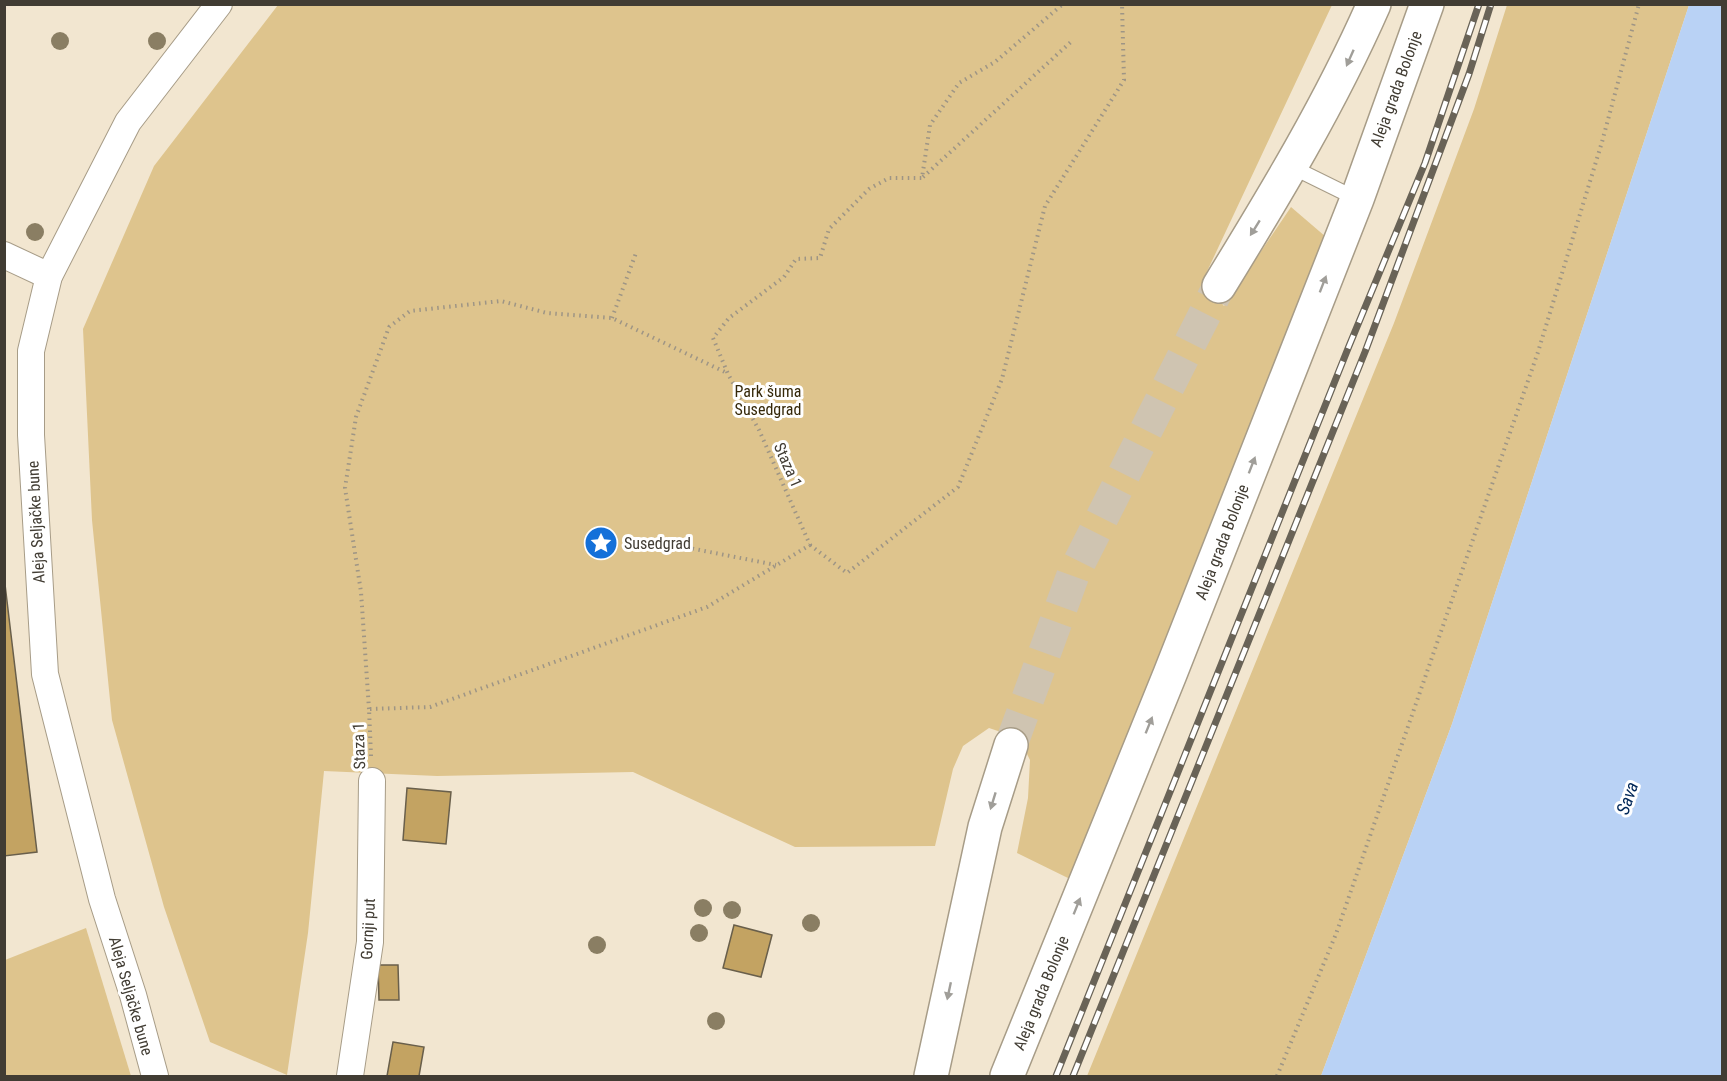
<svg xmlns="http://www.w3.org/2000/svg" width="1727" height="1081" viewBox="0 0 1727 1081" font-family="'Roboto Condensed',sans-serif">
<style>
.green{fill:#dec48d}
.water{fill:#b9d2f5}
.building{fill:#c3a362;stroke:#695f4b;stroke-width:1.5}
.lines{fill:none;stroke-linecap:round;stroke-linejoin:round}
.secondary-tunnel{stroke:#cfc4b1;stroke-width:33;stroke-dasharray:33 16;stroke-linecap:butt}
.lane-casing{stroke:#a79c87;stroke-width:16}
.street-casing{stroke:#a79c87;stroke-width:28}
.secondary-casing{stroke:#a79c87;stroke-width:36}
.path{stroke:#9e9585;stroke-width:4;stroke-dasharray:1.5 4.5;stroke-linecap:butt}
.lane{stroke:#fff;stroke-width:14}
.street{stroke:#fff;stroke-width:26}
.secondary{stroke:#fff;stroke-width:33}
.rail-casing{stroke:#696357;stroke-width:7}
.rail{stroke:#fff;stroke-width:4.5;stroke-dasharray:14;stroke-linecap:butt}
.tree{fill:#8a7e63}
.oneway{fill:#a09e99}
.labels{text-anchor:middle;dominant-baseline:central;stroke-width:6;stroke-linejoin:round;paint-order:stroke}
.street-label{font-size:16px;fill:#413c33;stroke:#fff}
.park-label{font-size:16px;fill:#352809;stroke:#fff}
.poi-label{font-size:16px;fill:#413c33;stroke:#fff;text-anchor:start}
.water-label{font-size:18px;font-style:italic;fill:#002758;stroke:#fff}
</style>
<rect width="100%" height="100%" fill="#f2e6d0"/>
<g class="green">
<polygon points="278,5 1332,5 1203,280 1224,306 1291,207 1326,237 1070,879 1017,853 1028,798 1030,760 1019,738 989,728 963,746 953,769 935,846 795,847 633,772 437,776 324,771 308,933 287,1075 210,1042 164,907 112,720 92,520 83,329 154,166"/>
<polygon points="1507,5 1689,5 1452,724 1321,1076 1087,1076 1394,323 1474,109"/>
<polygon points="86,928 131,1076 5,1076 5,960"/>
</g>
<polygon class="water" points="1689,5 1722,5 1722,1076 1321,1076 1452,724"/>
<g class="building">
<polygon points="4,576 37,852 4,856"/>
<polygon points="407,788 451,792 446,844 403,840"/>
<polygon points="734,925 772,935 761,977 723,968"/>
<polygon points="378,965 398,965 399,1000 379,1000"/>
<polygon points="393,1042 424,1047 419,1076 387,1076"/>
</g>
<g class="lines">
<polyline class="secondary-tunnel" points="1011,745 1073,575 1219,286"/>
<g class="lane-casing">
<polyline id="lane" points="1292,167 1357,199"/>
</g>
<g class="street-casing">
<g id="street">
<polyline points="4,255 49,276"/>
<polyline points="155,1076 133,995 102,899 45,674 31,435 31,351 49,276 128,122 219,4"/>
<polyline points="350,1076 370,942 372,781"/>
</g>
</g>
<g class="secondary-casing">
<g id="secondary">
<path d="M1219 286C1276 193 1330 104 1374 4"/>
<polyline points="931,1076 985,827 1011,745"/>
<polyline points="1007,1076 1170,674 1357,199 1427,4"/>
</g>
</g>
<g class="path">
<polyline points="923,177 1073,40"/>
<polyline points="612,318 636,253"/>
<polyline points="669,544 776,565"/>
<polyline points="810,545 847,573 958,487 1002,379 1045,206 1124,80 1122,4"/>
<polyline points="369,709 361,592 345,488 356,417 389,327 410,311 501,301 547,313 612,318 727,373"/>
<polyline points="371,756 369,709 430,707 707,607 810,545 759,430 728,374 713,338 729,318 784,277 796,259 820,258 829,229 869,189 889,178 922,178 930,125 959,83 995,62 1063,4"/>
<polyline points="1277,1076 1336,934 1538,352 1602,142 1639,4"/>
</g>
<use href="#lane" class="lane"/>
<use href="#street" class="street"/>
<use href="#secondary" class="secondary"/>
<g class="rail-casing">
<g id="rail">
<polyline points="1056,1076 1349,346 1425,163 1479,4"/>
<polyline points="1073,1076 1365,352 1469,74 1491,4"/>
</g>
</g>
<use href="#rail" class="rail"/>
</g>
<g class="tree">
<circle cx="60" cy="41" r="9"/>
<circle cx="157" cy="41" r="9"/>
<circle cx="35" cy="232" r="9"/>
<circle cx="703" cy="908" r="9"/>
<circle cx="732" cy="910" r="9"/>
<circle cx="811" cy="923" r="9"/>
<circle cx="699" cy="933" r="9"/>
<circle cx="597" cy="945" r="9"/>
<circle cx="716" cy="1021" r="9"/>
</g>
<defs><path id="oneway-solid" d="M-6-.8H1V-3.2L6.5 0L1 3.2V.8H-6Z" transform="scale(1.5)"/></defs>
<g class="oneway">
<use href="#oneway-solid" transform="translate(1350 58) rotate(114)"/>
<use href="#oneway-solid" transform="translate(1255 228) rotate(122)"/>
<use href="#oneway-solid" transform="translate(1323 284) rotate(-69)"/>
<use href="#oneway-solid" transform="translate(1252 465) rotate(-69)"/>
<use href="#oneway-solid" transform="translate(1149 725) rotate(-68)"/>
<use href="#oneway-solid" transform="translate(993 801) rotate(107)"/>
<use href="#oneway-solid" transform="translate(1077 906) rotate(-68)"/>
<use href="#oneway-solid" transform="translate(949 991) rotate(102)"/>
</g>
<defs>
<g id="sight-disc" transform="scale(1.725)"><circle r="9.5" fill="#1470d9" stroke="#fff"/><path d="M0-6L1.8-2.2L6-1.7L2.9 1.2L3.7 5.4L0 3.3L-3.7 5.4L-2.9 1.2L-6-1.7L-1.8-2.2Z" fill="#fff"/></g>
</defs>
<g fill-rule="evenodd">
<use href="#sight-disc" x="601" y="543"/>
</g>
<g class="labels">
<g class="street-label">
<text transform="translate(1396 89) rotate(-70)">Aleja grada Bolonje</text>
<text transform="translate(788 465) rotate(66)">Staza 1</text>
<text transform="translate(36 522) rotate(-93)">Aleja Seljačke bune</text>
<text transform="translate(1222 542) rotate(-69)">Aleja grada Bolonje</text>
<text transform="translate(359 746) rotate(-92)">Staza 1</text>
<text transform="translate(368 929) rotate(-87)">Gornji put</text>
<text transform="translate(1041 993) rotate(-68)">Aleja grada Bolonje</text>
<text transform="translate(131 996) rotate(74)">Aleja Seljačke bune</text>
</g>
<g class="park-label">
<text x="768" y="391">Park šuma<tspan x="768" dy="18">Susedgrad</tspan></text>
</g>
<g class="poi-label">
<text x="624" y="543">Susedgrad</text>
</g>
<g class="water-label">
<text transform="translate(1627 798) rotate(-71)">Sava</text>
</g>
</g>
<rect width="1727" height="1081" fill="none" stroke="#413c33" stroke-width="12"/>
</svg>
